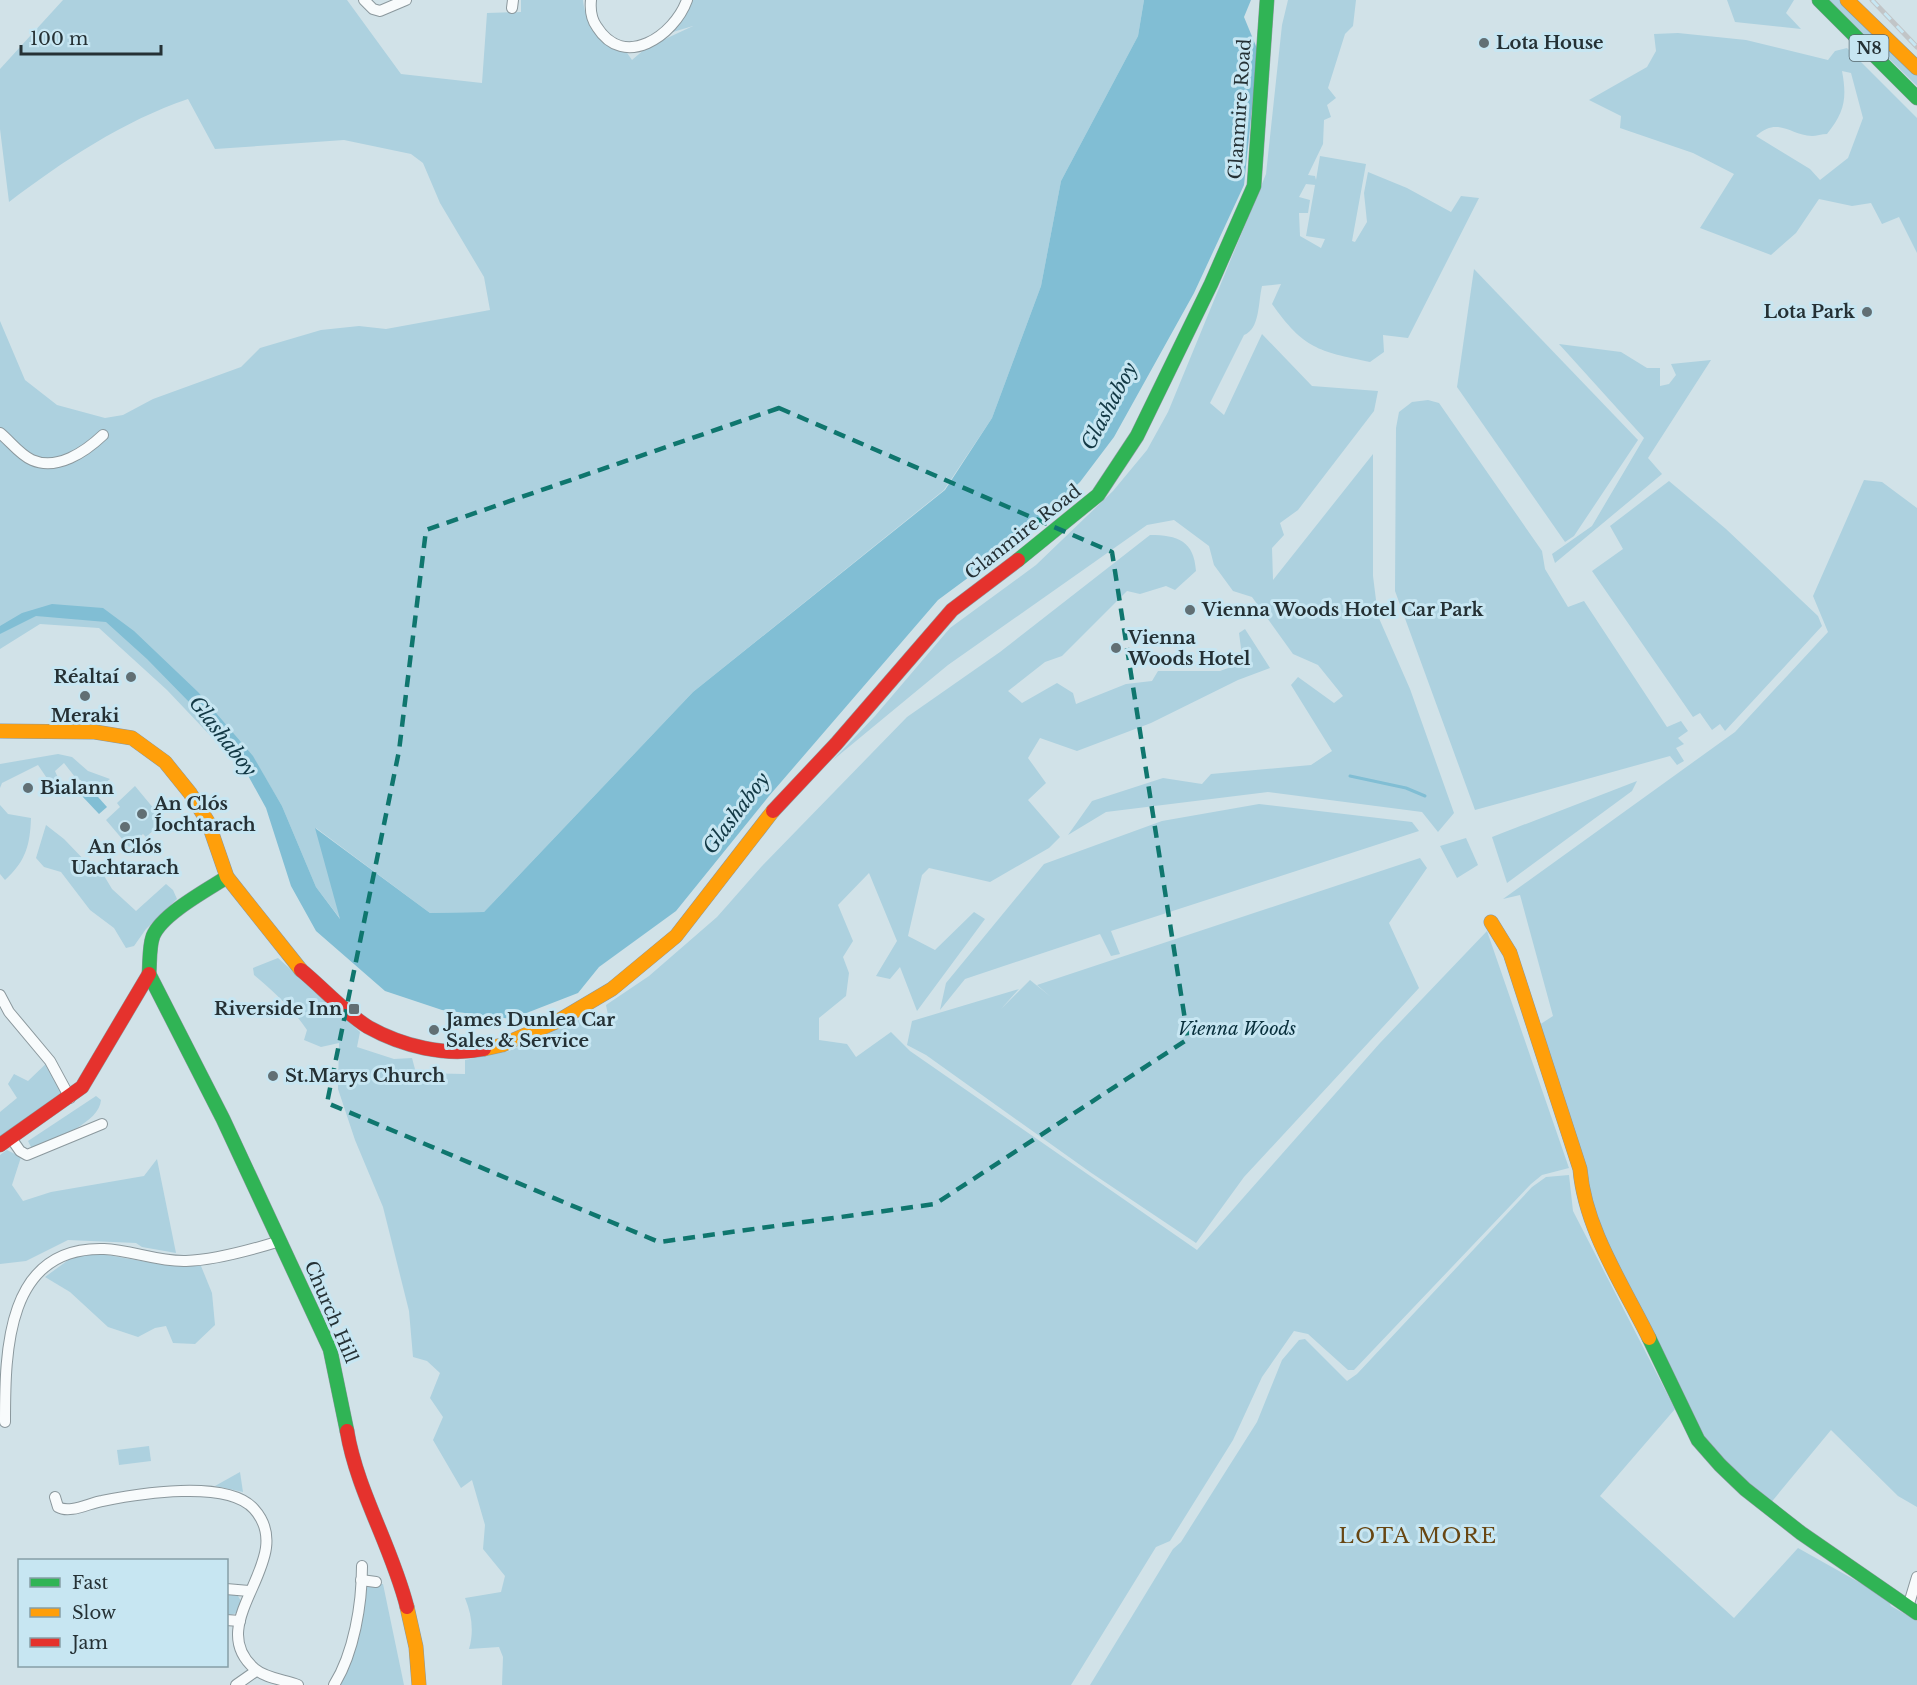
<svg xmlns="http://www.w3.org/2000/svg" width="1917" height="1685" viewBox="0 0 1917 1685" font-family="'Libre Baskerville',serif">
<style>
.green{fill:#add1df;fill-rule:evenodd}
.water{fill:#81bed4}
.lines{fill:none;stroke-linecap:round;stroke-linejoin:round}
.stream{stroke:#81bed4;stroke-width:3}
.street-casing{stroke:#8b989d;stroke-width:12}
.fast-casing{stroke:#8b989d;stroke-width:15}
.slow-casing{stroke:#8b989d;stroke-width:15}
.jam-casing{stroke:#8b989d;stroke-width:15}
.street{stroke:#f8fbfc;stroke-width:10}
.fast{stroke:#30b455;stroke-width:14}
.slow{stroke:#ff9f0a;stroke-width:14}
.jam{stroke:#e5322d;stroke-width:14}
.rail-casing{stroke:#c1c5c7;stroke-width:5}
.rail{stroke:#c7e6f2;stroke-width:3;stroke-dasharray:9;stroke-linecap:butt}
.marked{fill:none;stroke:#0f766e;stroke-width:4.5;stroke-dasharray:12 8;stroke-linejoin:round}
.poi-dot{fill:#616f74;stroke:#c7e6f2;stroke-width:2}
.labels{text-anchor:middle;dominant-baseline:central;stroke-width:6;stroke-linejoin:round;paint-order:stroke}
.shield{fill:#c7e6f2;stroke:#56676e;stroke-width:1.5}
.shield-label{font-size:16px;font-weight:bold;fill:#253135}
.poi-label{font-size:18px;font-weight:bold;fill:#253135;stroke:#c7e6f2;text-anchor:start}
.street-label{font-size:18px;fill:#253135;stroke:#c7e6f2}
.park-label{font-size:18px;font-style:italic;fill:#082f3c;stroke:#c7e6f2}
.water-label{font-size:20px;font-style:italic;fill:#133945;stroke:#c7e6f2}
.quarter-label{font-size:21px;letter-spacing:1.5px;fill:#684612;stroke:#c7e6f2}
</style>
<rect width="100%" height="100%" fill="#d1e2e8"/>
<g class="green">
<path d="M63 0H347L401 74 482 83 487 13 521 12V0H583C584 16 596 40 611 48 614 50 621 50 625 50L632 60 646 48 693 26 666 34 687 0H1144L1138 36 1061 181 1041 286 992 418 944 490 693 692 484 912 430 913 316 828 342 921 316 887 282 806 253 757 222 748 167 690 99 628 40 624 0 649V321L25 380 57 405 105 418 123 415 153 399 241 367 260 348 321 330 359 326 386 329 490 310 484 277 440 203 423 163 411 154 344 140 215 149 188 99C123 121 63 161 9 202L0 129V69Z"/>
<path d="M1288 0H1356L1353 26 1345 34 1328 88 1336 98 1327 105 1331 117 1324 120 1323 144 1308 175 1315 176 1316 180 1320 156 1366 164 1352 241 1355 242 1367 222 1364 193 1368 172 1407 188 1451 212 1461 196 1479 198 1408 338 1383 335 1384 352 1370 362C1318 351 1304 349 1272 304L1281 284 1262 286C1258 303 1260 329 1244 335L1210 403 1224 415 1262 334 1312 386 1378 391 1374 411 1298 510 1280 523 1284 535 1272 548 1273 580 1373 454V576L1378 616 1410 689 1454 813 1438 832 1422 812 1268 792 1106 812 1068 835 1092 801 1163 778 1202 784 1211 774 1311 765 1332 751 1291 685 1298 677 1334 703 1343 696 1318 665 1293 654 1252 597 1233 591 1214 565 1209 546 1174 520 1147 525 948 665 833 760 875 716 950 628 1036 565 1113 491 1147 450 1168 412 1266 174 1282 25ZM1306 184 1315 185 1306 236 1325 239 1321 248 1300 236 1299 213H1308L1310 200 1299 197Z"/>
<polygon points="1727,0 1794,0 1786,13 1801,29 1735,22"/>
<polygon points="1829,0 1840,0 1917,74 1917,86"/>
<path d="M1678 33 1746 40 1828 60 1835 51 1847 48 1917 118V253L1899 217 1882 224 1871 203 1852 206 1819 199 1796 233 1771 255 1700 228 1734 174 1693 153 1620 128 1621 116 1589 100 1647 67 1656 51 1654 34ZM1842 71 1851 73 1863 118 1848 158 1820 180 1810 169 1756 136C1778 116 1790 135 1812 136 1816 136 1822 134 1827 134 1845 112 1847 98 1842 71Z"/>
<polygon points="1474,269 1638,440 1574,536 1565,542 1457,387"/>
<polygon points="1559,344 1621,352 1647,368 1660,368 1660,386 1669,384 1676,375 1671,364 1711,360 1648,458 1662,474 1555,563 1552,554 1592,526 1644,438"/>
<polygon points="1428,400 1439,403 1542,551 1545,569 1568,607 1584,601 1667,727 1681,721 1688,731 1678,738 1684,744 1676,748 1684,761 1677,765 1670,756 1475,810 1395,591 1396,428 1399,412 1412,402"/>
<polygon points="1864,480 1882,482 1917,508 1917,1507 1898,1496 1831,1430 1769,1505 1702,1445 1581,1195 1536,1027 1553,1016 1520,895 1503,899 1735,732 1828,632 1813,596"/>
<polygon points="1669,481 1726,529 1818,616 1822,626 1725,731 1720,724 1712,730 1700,713 1693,717 1592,571 1623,549 1610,526"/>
<path d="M1150 535C1178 535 1194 541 1196 571L1175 590 1166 586 1140 594 1127 591 1062 656 1045 662 1008 691 1022 703 1057 683 1073 693 1076 704 1126 684 1152 681 1158 671H1220L1228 668 1242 656 1239 633 1245 629 1270 668 1238 680 1151 723 1077 751 1040 738 1028 758 1046 783 1028 800 1060 837 1049 848 990 882 929 868 922 875 908 936 935 950 974 912 985 919 917 1011 900 967 890 979 876 976 897 941 869 873 838 905 853 941 843 957 849 973 846 996 819 1018V1040L847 1044 856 1057 891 1032 910 1051 1197 1250 1380 1043 1487 931 1569 1168 1542 1175 1531 1184 1354 1370H1348L1308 1334 1294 1331 1262 1377 1233 1440 1170 1541 1156 1547 1071 1685H502L503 1657 499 1647 469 1649C474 1632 472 1615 465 1598L501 1592 505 1576 483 1549 485 1525 472 1480 461 1488 433 1440 443 1417 430 1398 440 1373 427 1361 413 1357 409 1311 383 1207 355 1140 338 1089 339 1043 321 1047 304 1040 307 1030C292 1008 275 993 254 975L253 968 278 958 360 1032 357 1047 394 1059 412 1058 416 1073 465 1074V1060L509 1051 583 1018 595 1029 609 1020 606 1005 649 976 717 917 762 866 907 717 1000 652Z"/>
<polygon points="58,754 72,757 88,771 110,779 97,790 75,777 64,763 55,771 61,785 57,793 38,765 2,783 0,788 0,764"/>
<polygon points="1637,781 1632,791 1507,883 1492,837"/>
<polygon points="135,786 164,821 146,837 143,834 129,847 106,820 120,807 117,803"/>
<polygon points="1259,804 1412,822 1419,831 1111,931 1120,954 1111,956 1100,934 965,979 940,1010 946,983 1044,864 1162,821"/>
<path d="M0 805 8 814 31 818C30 845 26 861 5 880L0 874Z"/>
<polygon points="46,825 64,839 89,865 103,874 112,889 136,911 166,884 173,890 177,899 146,929 134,946 126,948 114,928 90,910 61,872 44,867 36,858"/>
<polygon points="1466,838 1478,865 1457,878 1440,846"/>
<polygon points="1420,858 1427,868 1389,923 1419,988 1244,1177 1196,1243 1090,1172 926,1055 907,1045 912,1021 1019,989 1001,1009 1030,980 1051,997 1037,985"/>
<polygon points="52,1058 70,1087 60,1100 0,1140 0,1112 17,1098 8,1084 14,1074 28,1081"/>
<path d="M96 1096 101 1100C99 1123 57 1137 39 1147H31L28 1141Z"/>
<polygon points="7,1150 21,1157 12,1185 23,1201 51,1192 144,1176 157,1159 176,1253 142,1247 136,1243 68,1240 26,1261 0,1264 0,1155"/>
<polygon points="1569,1175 1573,1211 1675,1409 1600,1496 1734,1618 1798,1548 1887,1598 1891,1606 1917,1621 1917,1685 1090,1685 1173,1549 1181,1542 1257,1422 1282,1360 1299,1340 1305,1339 1347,1381 1357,1374 1532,1187 1546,1177"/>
<polygon points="95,1253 165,1265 201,1266 212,1293 215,1325 195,1344 173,1343 166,1326 155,1328 138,1337 108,1327 70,1292 45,1277 71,1258"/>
<polygon points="149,1446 151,1461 119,1465 117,1450"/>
<polygon points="240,1472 243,1492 215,1486"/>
<polygon points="371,1584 383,1584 404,1685 341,1685 347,1670 365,1588"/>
<polygon points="226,1593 238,1596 241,1601 237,1613 227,1616"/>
</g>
<g class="water">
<polygon points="1144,0 1251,0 1244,17 1258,51 1244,185 1194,293 1114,437 1080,482 1011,546 938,600 769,796 676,911 599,967 578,993 511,1019 442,1010 385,991 316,931 291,886 266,808 245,770 191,704 147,659 106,622 36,616 0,634 0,626 22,613 52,604 103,608 134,631 198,692 253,756 282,806 316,887 340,919 315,828 430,913 484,912 693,692 945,490 992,418 1041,286 1061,181 1138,36"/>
<polygon points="90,788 107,807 99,814 82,796"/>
</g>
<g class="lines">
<polyline class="stream" points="1350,776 1406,788 1425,796"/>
<g class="street-casing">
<g id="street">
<polyline points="364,0 373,9 380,11 406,0"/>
<path d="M591 0C590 10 591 19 597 27 624 70 674 36 687 0"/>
<polyline points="512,8 513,0"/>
<path d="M0 433C10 441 20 455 32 460 57 471 85 452 103 435"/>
<polyline points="0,995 9,1012 50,1061 70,1098"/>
<polyline points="11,1138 20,1151 27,1155 102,1124"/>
<path d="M5 1422C5 1351 6 1246 104 1249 131 1250 158 1262 186 1261 216 1260 251 1250 280 1241"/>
<path d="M55 1497 58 1507C70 1514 89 1503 102 1501 138 1494 227 1479 254 1509 300 1560 200 1622 255 1669 265 1678 285 1680 298 1685"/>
<polyline points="361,1580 376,1582"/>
<polyline points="226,1589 249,1591"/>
<polyline points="1908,1607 1917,1577"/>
<polyline points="226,1620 240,1621"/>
<polyline points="236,1685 256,1671"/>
<path d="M334 1685C354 1653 362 1604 362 1566"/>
</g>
</g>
<g class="fast-casing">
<g id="fast">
<polyline points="1819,0 1917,98"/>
<polyline points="1018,560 1098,495 1137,436 1211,284 1254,186 1267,0"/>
<polyline points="149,974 223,1119 330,1349 347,1431"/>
<path d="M149 974C150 962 149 947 153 936 162 914 207 890 227 877"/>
<polyline points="1649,1338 1698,1440 1720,1465 1745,1489 1801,1533 1917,1613"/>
</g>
</g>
<g class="slow-casing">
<g id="slow">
<polyline points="1847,0 1917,68"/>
<polyline points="0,731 95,732 132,738 165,762 190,793 208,822 227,877 301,970"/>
<path d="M1491 922 1510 953 1580 1169C1585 1229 1623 1285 1649 1338"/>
<polyline points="484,1049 502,1045 558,1021 612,989 676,936 773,811"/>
<polyline points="407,1607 416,1647 419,1685"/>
</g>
</g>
<g class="jam-casing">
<g id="jam">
<polyline points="773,811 836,744 952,610 1018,560"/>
<path d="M301 970C323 988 344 1012 368 1027 402 1046 446 1057 484 1049"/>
<polyline points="0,1145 82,1087 149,974"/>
<path d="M347 1431C357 1491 392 1547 407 1607"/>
</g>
</g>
<use href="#street" class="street"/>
<use href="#fast" class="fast"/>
<use href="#slow" class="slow"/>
<use href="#jam" class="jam"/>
<g class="rail-casing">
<polyline id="rail" points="1872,0 1917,47"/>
</g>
<use href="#rail" class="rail"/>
</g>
<path class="marked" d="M779 408 1112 552 1188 1039 935 1204 659 1242 327 1103 399 751 426 530Z"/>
<g class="poi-dot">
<circle cx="1484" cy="43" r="6"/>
<circle cx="1867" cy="312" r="6"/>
<circle cx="1190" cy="610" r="6"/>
<circle cx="1116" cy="648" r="6"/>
<circle cx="131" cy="677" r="6"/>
<circle cx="85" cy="696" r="6"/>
<circle cx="28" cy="788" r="6"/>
<circle cx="142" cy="814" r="6"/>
<circle cx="125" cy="827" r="6"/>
<rect x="348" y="1003" width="12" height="12" rx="3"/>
<circle cx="434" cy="1030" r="6"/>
<circle cx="273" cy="1076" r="6"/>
</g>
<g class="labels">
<rect class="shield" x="1849.5" y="35" width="39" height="26" rx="4.5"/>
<g class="shield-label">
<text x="1869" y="48">N8</text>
</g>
<g class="poi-label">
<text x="1496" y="43">Lota House</text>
<text x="1855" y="312" text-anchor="end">Lota Park</text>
<text x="1202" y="610">Vienna Woods Hotel Car Park</text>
<text x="1128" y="638">Vienna<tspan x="1128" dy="21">Woods Hotel</tspan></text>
<text x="119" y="677" text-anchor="end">Réaltaí</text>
<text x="85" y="716" text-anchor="middle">Meraki</text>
<text x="40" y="788">Bialann</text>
<text x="154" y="804">An Clós<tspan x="154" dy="21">Íochtarach</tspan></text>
<text x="125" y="847" text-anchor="middle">An Clós<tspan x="125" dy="21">Uachtarach</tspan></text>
<text x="342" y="1009" text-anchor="end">Riverside Inn</text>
<text x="446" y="1020">James Dunlea Car<tspan x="446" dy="21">Sales &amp; Service</tspan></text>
<text x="285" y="1076">St.Marys Church</text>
</g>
<g class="street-label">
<text transform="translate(1240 109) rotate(-86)">Glanmire Road</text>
<text transform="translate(1023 532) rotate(-38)">Glanmire Road</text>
<text transform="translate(331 1312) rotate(67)">Church Hill</text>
</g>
<g class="park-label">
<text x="1237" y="1029">Vienna Woods</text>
</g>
<g class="water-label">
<text transform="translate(1109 406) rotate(-62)">Glashaboy</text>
<text transform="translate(223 736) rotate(52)">Glashaboy</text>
<text transform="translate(736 813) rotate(-53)">Glashaboy</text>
</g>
<g class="quarter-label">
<text x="1418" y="1536">LOTA MORE</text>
</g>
</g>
<rect x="18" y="1559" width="210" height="108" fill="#c7e6f2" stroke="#869ea6" stroke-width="1.5"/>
<rect x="30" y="1578" width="30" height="9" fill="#30b455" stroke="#869ea6" stroke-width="1.5"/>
<text x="72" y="1589" font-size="18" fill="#253135">Fast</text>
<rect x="30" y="1608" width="30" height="9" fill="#ff9f0a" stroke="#869ea6" stroke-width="1.5"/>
<text x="72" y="1619" font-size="18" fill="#253135">Slow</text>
<rect x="30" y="1638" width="30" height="9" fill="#e5322d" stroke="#869ea6" stroke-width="1.5"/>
<text x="72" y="1649" font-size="18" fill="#253135">Jam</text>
<path d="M21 45v9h140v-9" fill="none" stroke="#253135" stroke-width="3"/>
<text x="30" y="45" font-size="18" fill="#253135" stroke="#c7e6f2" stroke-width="4.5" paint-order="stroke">100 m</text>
</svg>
